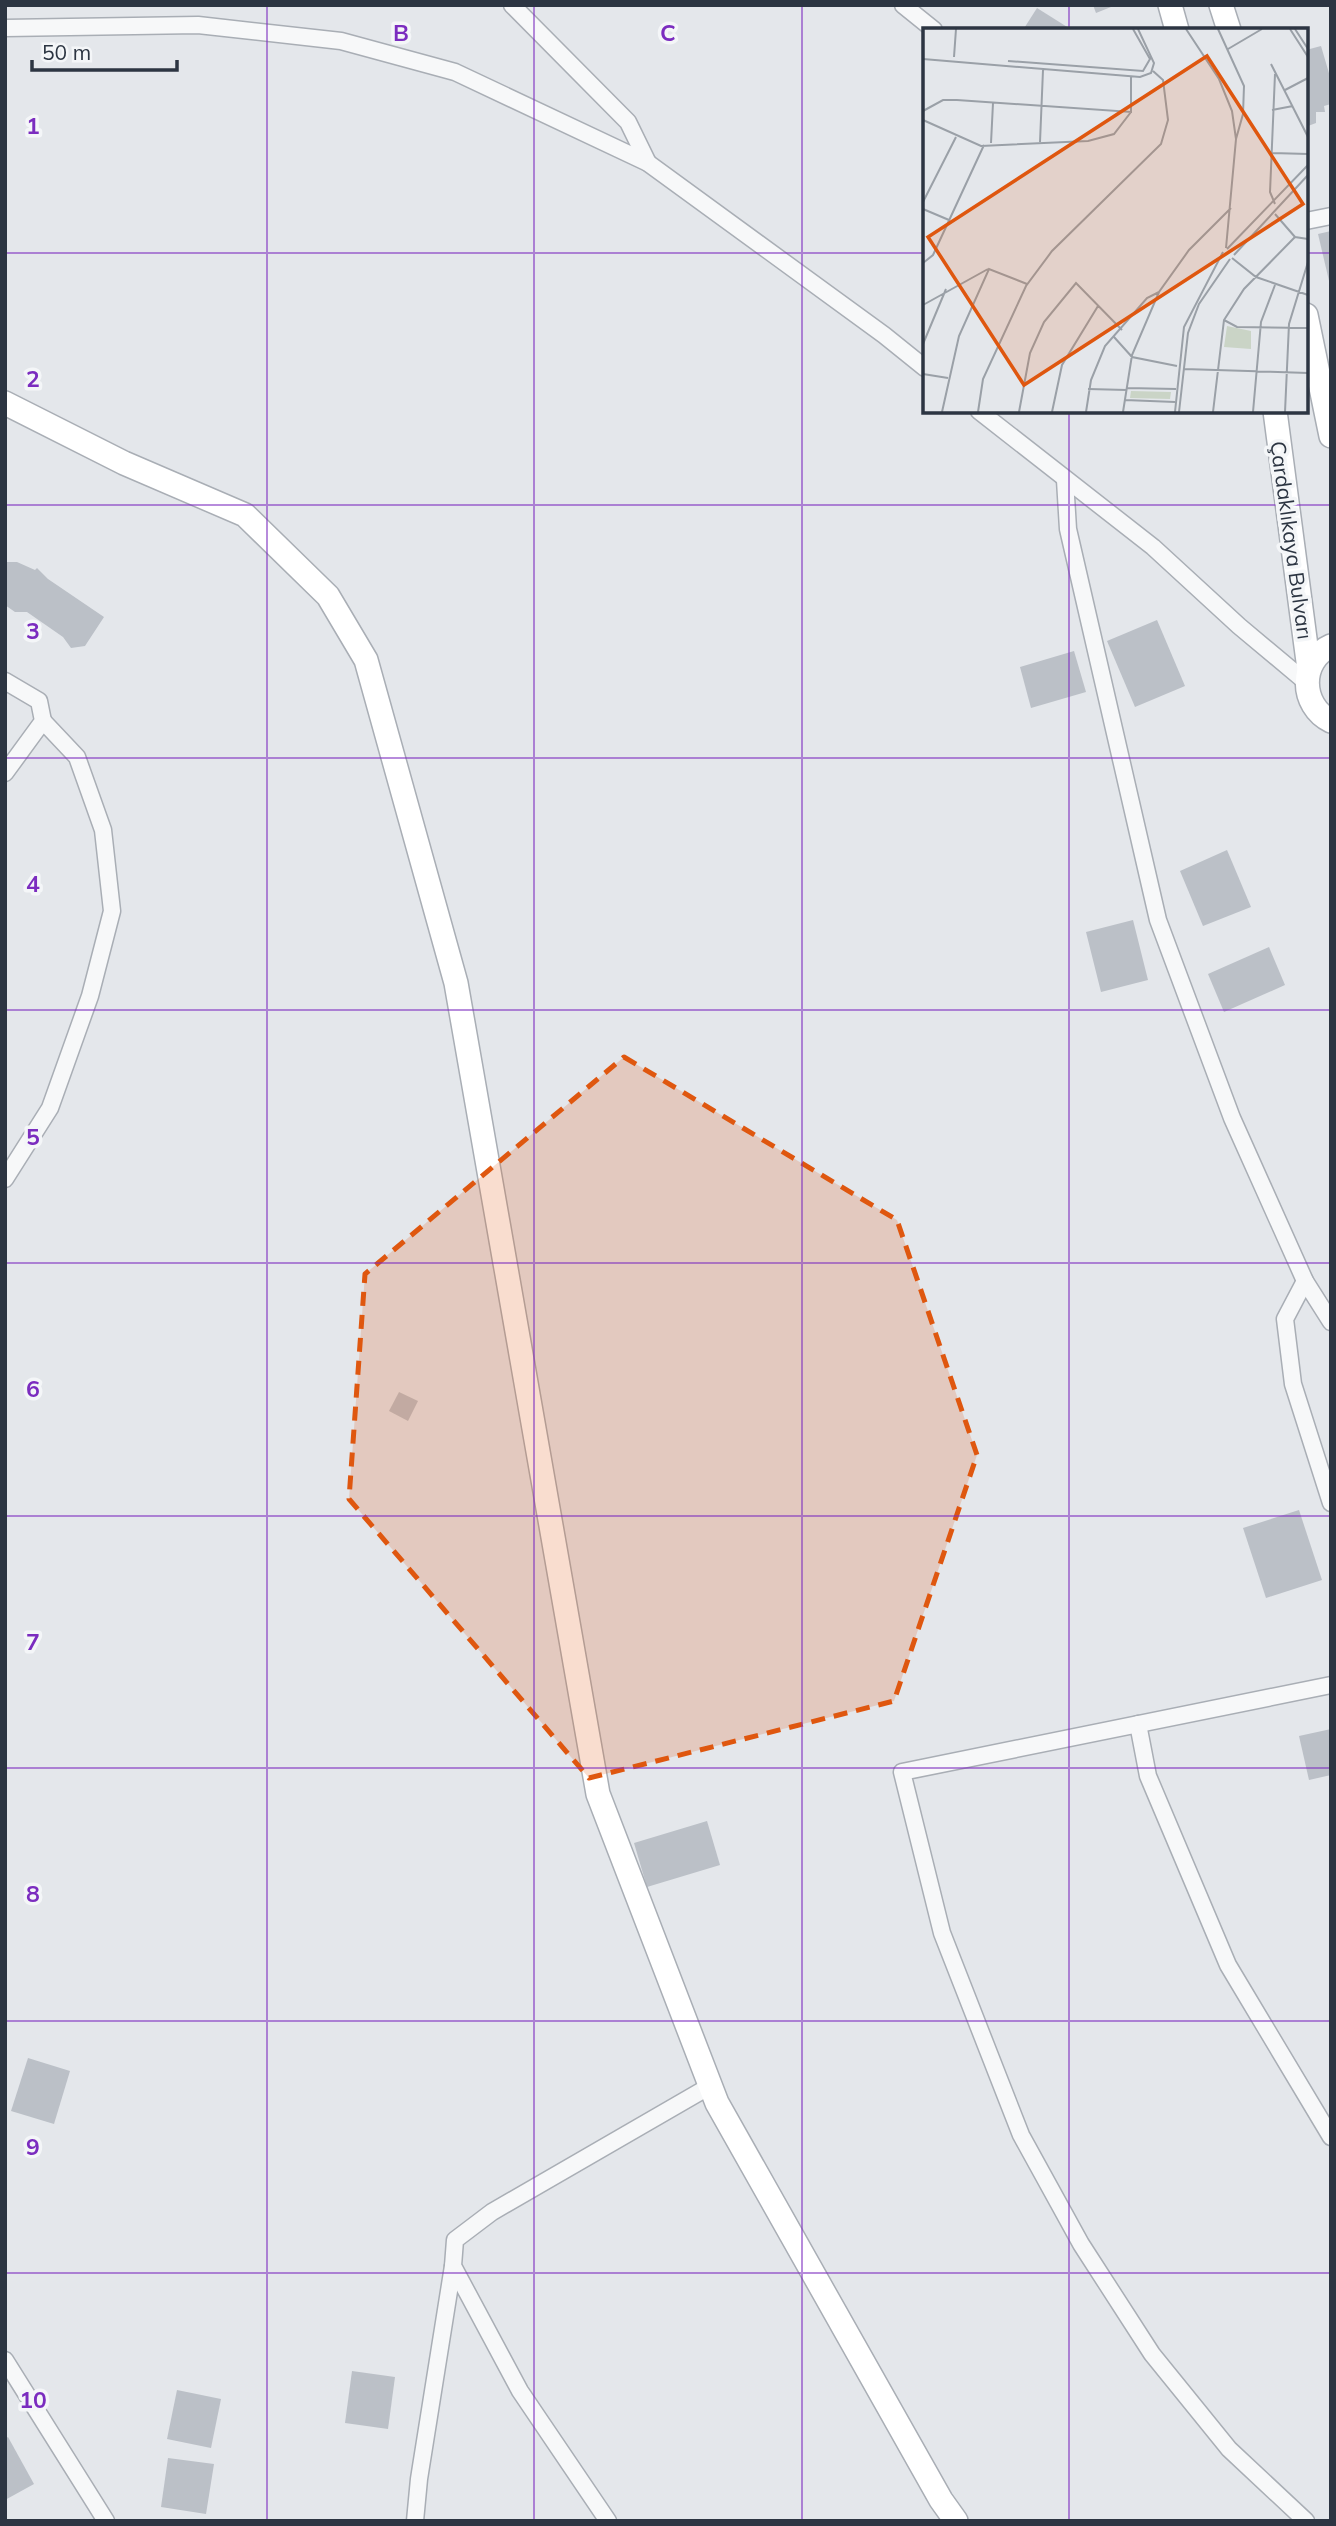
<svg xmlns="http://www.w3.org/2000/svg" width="1336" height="2526" viewBox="0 0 1336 2526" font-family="Mulish,sans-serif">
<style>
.building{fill:#bbc0c7}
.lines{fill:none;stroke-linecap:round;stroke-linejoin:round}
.street-casing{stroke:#a9aeb5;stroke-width:19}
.secondary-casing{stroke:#a9aeb5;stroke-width:26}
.street{stroke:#f7f8f9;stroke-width:16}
.secondary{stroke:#fff;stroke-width:23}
.marked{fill:#df570f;fill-opacity:0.2;stroke:#df570f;stroke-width:5;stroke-dasharray:14 9;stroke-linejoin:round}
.grid{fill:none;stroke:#7b2cbf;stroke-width:2;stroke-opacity:0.55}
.labels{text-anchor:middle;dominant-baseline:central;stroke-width:7;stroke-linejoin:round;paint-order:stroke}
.street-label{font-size:21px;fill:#2c3542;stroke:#f4f6f8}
.inset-road{fill:none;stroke:#9aa0a7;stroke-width:2}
.view{fill:#df570f;fill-opacity:0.15;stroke:#df570f;stroke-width:3.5}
.inset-edge{fill:none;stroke:#2c3542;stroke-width:3.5}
.grid-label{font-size:23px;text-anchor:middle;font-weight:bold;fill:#7b2cbf;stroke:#f4f6f8;stroke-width:7;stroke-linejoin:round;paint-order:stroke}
</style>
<rect width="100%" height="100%" fill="#e4e7eb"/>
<g class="building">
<polygon points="1093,5 1116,5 1096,13"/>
<polygon points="1037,8 1072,30 1023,30"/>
<polygon points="1321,46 1331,80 1331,104 1324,106 1325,112 1316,112 1316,123 1308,126 1306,50"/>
<polygon points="1331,231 1331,285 1330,285 1318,234"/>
<polygon points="5,562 17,562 35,570 37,568 48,579 104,617 85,646 71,648 63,637 27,612 15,612 5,605"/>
<polygon points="1157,620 1185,686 1135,707 1107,641"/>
<polygon points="1074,651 1086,692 1031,708 1020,667"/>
<polygon points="1227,850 1251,907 1203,926 1180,871"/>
<polygon points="1133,920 1148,980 1101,992 1086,932"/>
<polygon points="1269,947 1285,985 1224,1012 1208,974"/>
<polygon points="399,1392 418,1401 408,1421 389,1411"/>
<polygon points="1299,1510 1322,1580 1266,1598 1243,1528"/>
<polygon points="1331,1729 1331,1775 1309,1780 1299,1736"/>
<polygon points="707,1821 720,1865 647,1887 634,1843"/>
<polygon points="28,2058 70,2071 54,2124 11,2111"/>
<polygon points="352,2371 395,2377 388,2429 345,2423"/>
<polygon points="177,2390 221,2399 211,2448 167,2439"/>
<polygon points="8,2437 34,2484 5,2500 5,2439"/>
<polygon points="168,2458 214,2464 206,2514 161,2507"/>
</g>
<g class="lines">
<g class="street-casing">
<g id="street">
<polyline points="512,5 628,122 648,163"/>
<polyline points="903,5 934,30"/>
<polyline points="5,28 198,25 341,41 455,72 648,163 884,335 925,368"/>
<polyline points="1306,221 1331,216"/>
<polyline points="979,411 1153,547 1239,626 1306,682"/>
<polyline points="1065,480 1068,529 1158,920 1232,1118 1305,1281 1331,1322"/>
<polyline points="5,681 39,701 43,721 5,773"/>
<polyline points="5,1179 50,1108 90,996 112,911 103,830 77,757 43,721"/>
<polyline points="1305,1281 1285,1319 1293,1384 1331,1503"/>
<polyline points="1138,1724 1148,1776 1228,1965 1331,2137"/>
<polyline points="5,2360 106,2521"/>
<polyline points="415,2521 419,2479 453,2266"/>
<polyline points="608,2521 520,2391 453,2266 455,2240 492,2212 710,2086"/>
<polyline points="1306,2521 1229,2449 1152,2354 1081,2244 1021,2135 942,1933 902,1772 1331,1685"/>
</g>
</g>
<g class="secondary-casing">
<g id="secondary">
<polyline points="1170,5 1177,30"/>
<polyline points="1221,5 1229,30"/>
<polyline points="1306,315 1331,436"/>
<polyline points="5,403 124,463 245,515 328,596 366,660 456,983 598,1794 717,2103 941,2500 956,2521"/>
<polyline points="1275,411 1309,669"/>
<path d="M1331 646C1299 660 1300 706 1331 721"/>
</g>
</g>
<use href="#street" class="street"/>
<use href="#secondary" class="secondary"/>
</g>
<path class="marked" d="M624 1057 897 1220 977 1455 894 1701 589 1778 349 1499 365 1274Z"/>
<path class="grid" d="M267 5V2521M534 5V2521M802 5V2521M1069 5V30M5 253H925M1306 253H1331M1069 411V2521M5 505H1331M5 758H1331M5 1010H1331M5 1263H1331M5 1516H1331M5 1768H1331M5 2021H1331M5 2273H1331"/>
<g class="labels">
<g class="street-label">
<text transform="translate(1292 540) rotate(82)">Çardaklıkaya Bulvarı</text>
</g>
</g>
<g transform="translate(923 28)">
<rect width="385" height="385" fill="#e4e7eb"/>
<path d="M304 298 328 303V321L301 319ZM208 363 248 364 247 371 207 370Z" fill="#cad4c6"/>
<path class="inset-road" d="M263 1 296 51 309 83 313 111 303 220M295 1 321 58 320 86 313 111M367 1 385 29M372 1 385 21M305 21 339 1M31 29 33 1M0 31 217 49 228 45 231 35 215 1M85 33 220 43 227 31 210 1M348 36 385 109M352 46 347 164 352 176M362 62 385 50M349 82 370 78M0 83 20 72H34L208 84V48M0 92 58 118 165 113 191 106 208 84M117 114 120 42M68 115 70 75M349 125 385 126M0 174 33 109M0 181 26 192M352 186 372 209 385 211M304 221 385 137M311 227 385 147M309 230 333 249 385 267M0 235 10 227 61 117M0 277 65 241M301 292 314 299 385 300M191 309 209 329 254 338M0 316 23 261M261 341 385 345M0 346 25 350M204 360 253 361M165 361 204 362M202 372 252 374M19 384 36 308 66 241 104 256M55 384 60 351 103 258 129 223 238 116 245 92 240 52 230 43M96 384 107 325 121 294 153 255 199 302M129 384 139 337 175 278M163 384 168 352 182 318 224 270 236 264M200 384 209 327 236 264 266 222 308 180M252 384 261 299 300 224M256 384 265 305 276 276 307 231M290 384 301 292 321 261 372 209M330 384 338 294 352 257M362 384 366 296 385 234"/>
<path class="view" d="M284 28 380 176 101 357 5 209Z"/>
<rect width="385" height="385" class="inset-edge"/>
</g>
<g class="grid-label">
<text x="401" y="41">B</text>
<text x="668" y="41">C</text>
<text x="33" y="134">1</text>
<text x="33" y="387">2</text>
<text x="33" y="639">3</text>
<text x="33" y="892">4</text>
<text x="33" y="1145">5</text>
<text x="33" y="1397">6</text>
<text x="33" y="1650">7</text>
<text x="33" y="1902">8</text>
<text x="33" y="2155">9</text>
<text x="33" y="2408">10</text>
</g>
<rect width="1336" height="2526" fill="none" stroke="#2c3542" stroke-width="14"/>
<path d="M32 60v10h145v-10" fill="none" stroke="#2c3542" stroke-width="3.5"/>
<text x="42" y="60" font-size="21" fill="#2c3542" stroke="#f4f6f8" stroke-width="5" paint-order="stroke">50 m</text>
</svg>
